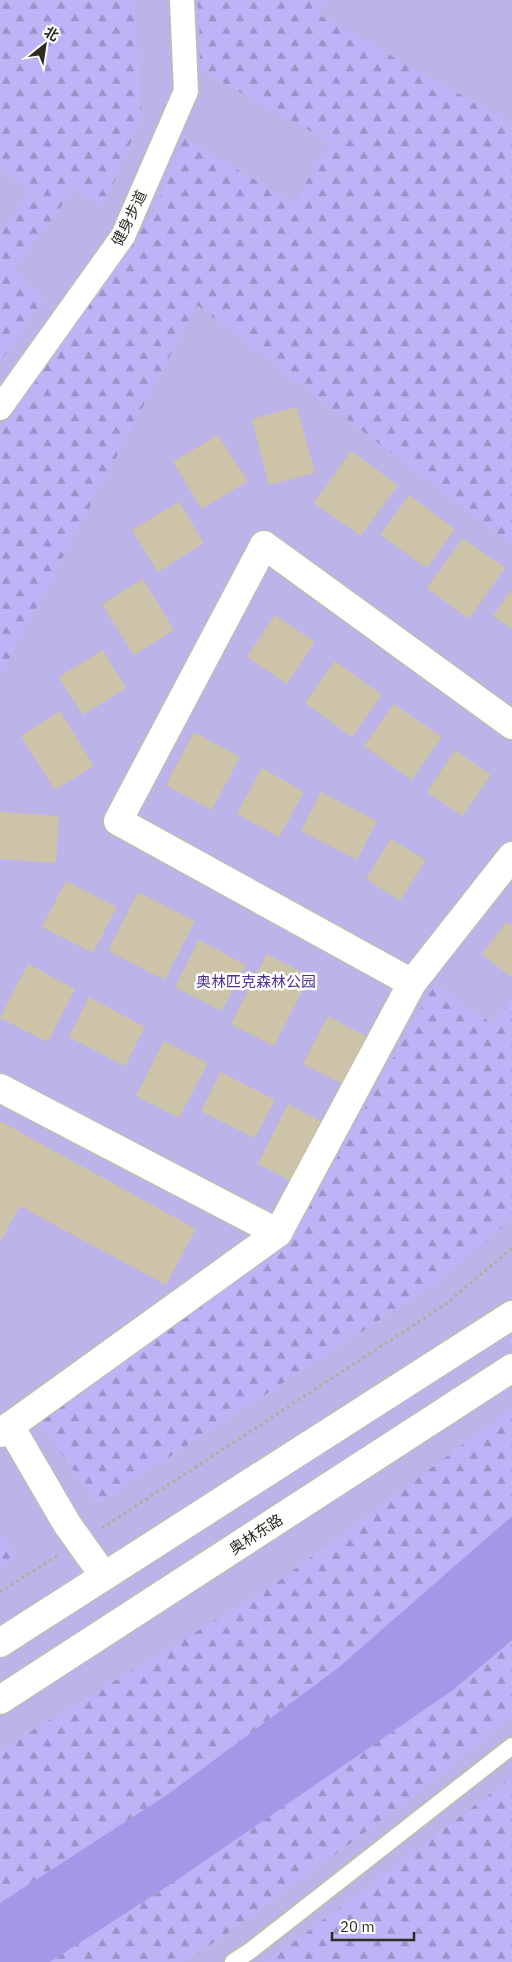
<svg xmlns="http://www.w3.org/2000/svg" width="512" height="1962" viewBox="0 0 512 1962" font-family="'IBM Plex Sans','Noto Sans SC',sans-serif">
<style>
.green{fill:#bcb4e8}
.forest{fill:url(#forest-firs)}
.water{fill:#a597e8}
.building{fill:#ccc3a9}
.lines{fill:none;stroke-linecap:round;stroke-linejoin:round}
.service-casing{stroke:#c6bda3;stroke-width:19}
.pedestrian-casing{stroke:#c6bda3;stroke-width:26}
.minor-casing{stroke:#c6bda3;stroke-width:30}
.secondary-casing{stroke:#c6bda3;stroke-width:30}
.path{stroke:#b2ab96;stroke-width:3;stroke-dasharray:2.5 4;stroke-linecap:butt}
.service{stroke:#fff;stroke-width:16}
.pedestrian{stroke:#fff;stroke-width:24}
.minor{stroke:#fff;stroke-width:28}
.secondary{stroke:#fff;stroke-width:28}
.labels{text-anchor:middle;dominant-baseline:central;stroke-width:5;stroke-linejoin:round;paint-order:stroke}
.street-label{font-size:15px;fill:#2e2b21;stroke:#fff}
.park-label{font-size:15px;fill:#4c318f;stroke:#fff}
</style>
<defs>
<pattern id="forest-firs" width="22" height="20" patternUnits="userSpaceOnUse" patternTransform="scale(1.25)"><rect width="22" height="20" fill="#beb3f6"/><path d="M5 1l3.5 6h-7zM16 11l3.5 6h-7z" fill="#9b92c7"/></pattern>
</defs>
<rect width="100%" height="100%" fill="#f5ecd1"/>
<rect class="green" x="0" y="0" width="512" height="1962"/>
<g class="forest">
<polygon points="0,0 135,0 142,116 103,208 75,188 13,271 45,298 0,362 0,230 30,193 0,168"/>
<polygon points="197,0 327,0 319,15 512,124 512,545 197,305 0,676 0,433 154,212 183,137 294,203 330,142 200,70 199,16"/>
<polygon points="435,983 492,1024 512,998 512,1219 441,1280 97,1504 34,1414 291,1240"/>
<polygon points="512,1408 512,1516 338,1668 167,1795 0,1903 0,1750 272,1586"/>
<polygon points="0,1529 18,1555 0,1566"/>
<polygon points="512,1640 512,1718 422,1790 247,1920 185,1962 50,1962 177,1880 453,1690"/>
<polygon points="512,1777 512,1962 264,1962 286,1948"/>
</g>
<polygon class="water" points="512,1516 512,1640 453,1690 177,1880 50,1962 0,1962 0,1903 167,1795 338,1668"/>
<g class="building">
<polygon points="297,407 315,473 269,485 252,419"/>
<polygon points="218,435 248,481 202,509 173,462"/>
<polygon points="351,451 398,485 361,536 314,503"/>
<polygon points="409,495 455,529 427,568 380,535"/>
<polygon points="179,502 204,543 158,572 132,530"/>
<polygon points="463,538 505,568 469,619 427,588"/>
<polygon points="143,579 174,630 134,655 102,604"/>
<polygon points="512,589 512,629 493,616"/>
<polygon points="275,615 315,642 287,684 247,657"/>
<polygon points="103,650 126,688 83,715 59,677"/>
<polygon points="335,661 382,695 352,737 305,703"/>
<polygon points="394,704 442,737 412,780 364,746"/>
<polygon points="60,711 94,766 55,790 21,736"/>
<polygon points="194,732 240,757 212,810 166,785"/>
<polygon points="455,750 491,775 463,816 427,792"/>
<polygon points="262,768 304,792 279,837 237,814"/>
<polygon points="321,792 377,821 357,860 301,831"/>
<polygon points="0,812 59,816 56,863 0,859"/>
<polygon points="391,839 426,860 400,901 366,879"/>
<polygon points="66,881 117,907 93,953 42,927"/>
<polygon points="138,892 195,921 165,980 108,951"/>
<polygon points="506,922 512,926 512,977 482,955"/>
<polygon points="199,940 246,965 222,1011 175,987"/>
<polygon points="267,954 310,976 274,1046 231,1024"/>
<polygon points="28,964 75,989 48,1042 0,1018"/>
<polygon points="89,997 145,1027 125,1066 69,1037"/>
<polygon points="328,1016 371,1039 347,1086 303,1064"/>
<polygon points="164,1041 208,1063 179,1118 136,1096"/>
<polygon points="221,1072 275,1100 255,1138 201,1111"/>
<polygon points="288,1104 323,1122 293,1182 258,1164"/>
<polygon points="0,1121 196,1229 166,1285 20,1206 0,1243"/>
</g>
<g class="lines">
<g class="service-casing">
<polyline id="service" points="233,1962 250,1951 512,1746"/>
</g>
<g class="pedestrian-casing">
<polyline id="pedestrian" points="0,408 123,236 186,91 182,0"/>
</g>
<g class="minor-casing">
<g id="minor">
<polyline points="412,983 512,856"/>
<polyline points="0,1088 278,1233 412,983 118,821 264,545 512,725"/>
<polyline points="10,1426 278,1233"/>
<polyline points="0,1433 10,1426 67,1524 104,1576"/>
</g>
</g>
<g class="secondary-casing">
<g id="secondary">
<polyline points="0,1643 512,1315"/>
<polyline points="0,1700 512,1368"/>
</g>
</g>
<g class="path">
<polyline points="102,1528 446,1304 512,1248"/>
<polyline points="0,1592 57,1556"/>
</g>
<use href="#service" class="service"/>
<use href="#pedestrian" class="pedestrian"/>
<use href="#minor" class="minor"/>
<use href="#secondary" class="secondary"/>
</g>
<g class="labels">
<g class="street-label">
<text transform="translate(129 218) rotate(-64)">健身步道</text>
<text transform="translate(256 1534) rotate(-33)">奥林东路</text>
</g>
<g class="park-label">
<text x="256" y="981">奥林匹克森林公园</text>
</g>
</g>
<g transform="translate(45 45) rotate(30)" stroke="#ffffff" stroke-width="4" paint-order="stroke">
<path d="M0-4L9 19L0 12L-9 19Z" fill="#2e2b21"/>
<text y="-8" font-size="14" font-weight="bold" text-anchor="middle" fill="#2e2b21">北</text>
</g>
<path d="M332 1932v8h82v-8" fill="none" stroke="#2e2b21" stroke-width="2.5"/>
<text x="340" y="1932" font-size="15" fill="#2e2b21" stroke="#ffffff" stroke-width="4" paint-order="stroke">20 m</text>
</svg>
